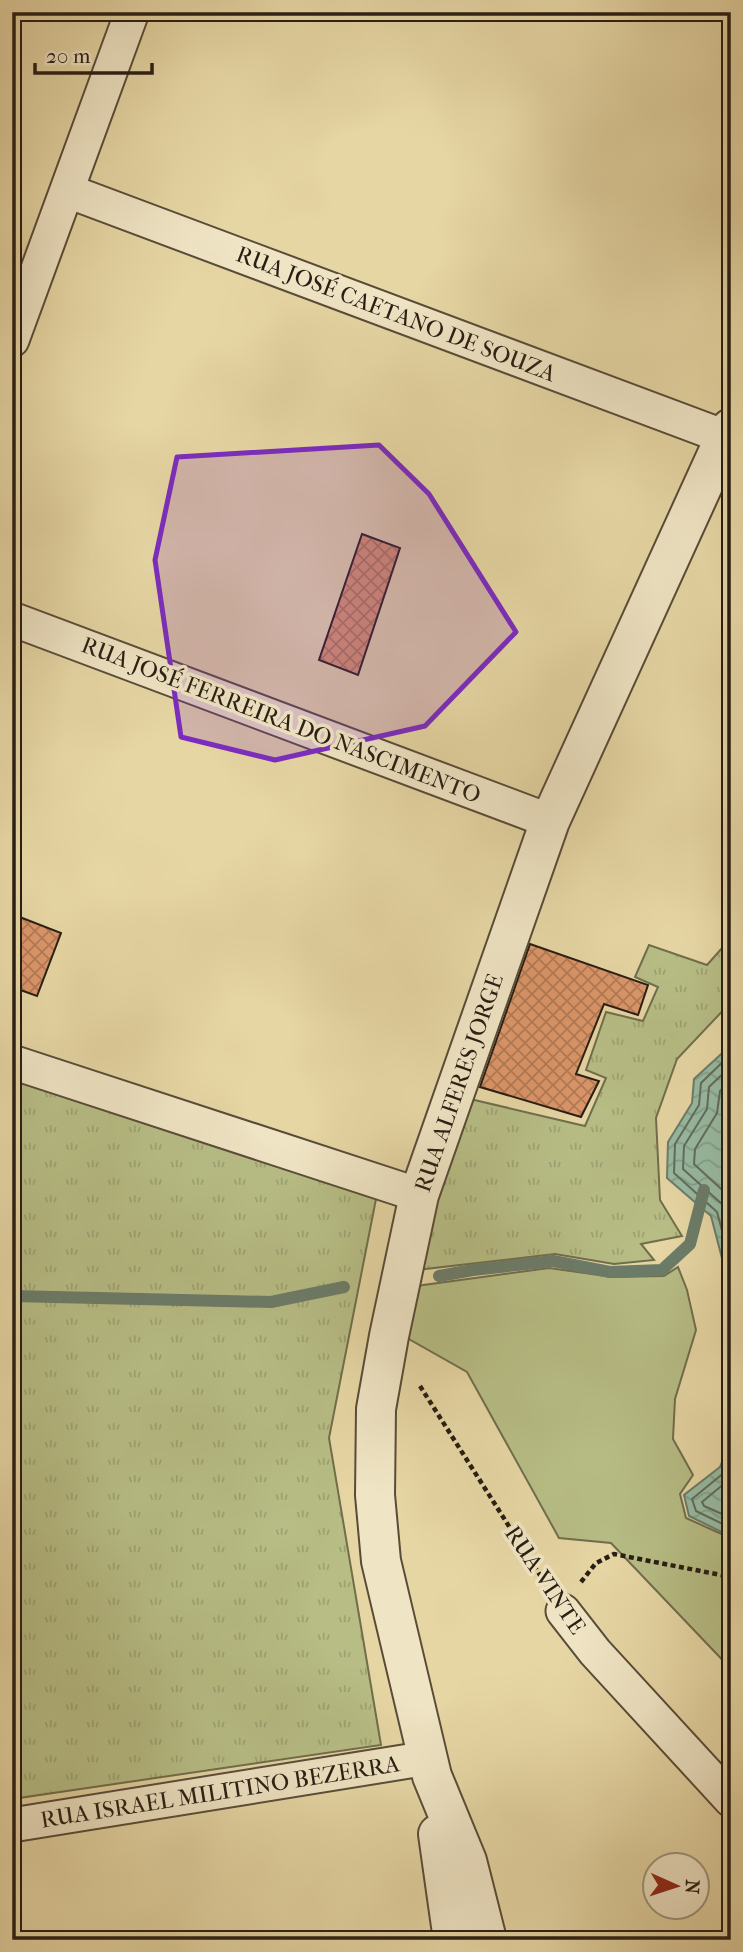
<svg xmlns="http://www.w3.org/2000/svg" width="743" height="1952" viewBox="0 0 743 1952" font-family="'IM FELL French Canon',serif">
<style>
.grass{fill:url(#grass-tufts);stroke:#706e4c;stroke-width:2}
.park{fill:#b7bd85;stroke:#706e4c;stroke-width:2}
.water{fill:url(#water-waves);stroke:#6b7c69;stroke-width:2}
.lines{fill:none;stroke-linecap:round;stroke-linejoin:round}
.shore{stroke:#606c5b;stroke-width:2}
.stream{stroke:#6b7c69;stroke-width:12}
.building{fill:url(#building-cross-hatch);stroke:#281e14;stroke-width:2}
.minor-casing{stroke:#584c38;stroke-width:37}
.tertiary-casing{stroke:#584c38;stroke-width:42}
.path{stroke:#281e14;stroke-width:4.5;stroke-dasharray:5 3.5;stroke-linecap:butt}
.minor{stroke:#efe4c4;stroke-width:33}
.tertiary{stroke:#efe4c4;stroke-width:38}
.marked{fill:#7b2cbf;fill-opacity:0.2;stroke:#7b2cbf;stroke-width:5;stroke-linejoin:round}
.labels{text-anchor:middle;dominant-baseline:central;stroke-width:7;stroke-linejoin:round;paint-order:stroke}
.street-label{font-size:23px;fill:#281e14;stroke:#efe4c4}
</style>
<defs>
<pattern id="grass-tufts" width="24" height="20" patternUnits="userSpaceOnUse" patternTransform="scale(1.75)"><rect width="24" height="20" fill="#b7bd85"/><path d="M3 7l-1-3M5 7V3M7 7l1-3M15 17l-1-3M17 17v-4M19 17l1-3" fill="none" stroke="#9da272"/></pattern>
<pattern id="water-waves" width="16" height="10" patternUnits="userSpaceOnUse" patternTransform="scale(1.75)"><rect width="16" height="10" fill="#97baa2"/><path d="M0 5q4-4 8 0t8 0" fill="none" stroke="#829f8b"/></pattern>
<pattern id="building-cross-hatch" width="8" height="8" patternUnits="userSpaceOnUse" patternTransform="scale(1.75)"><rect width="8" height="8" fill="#db9669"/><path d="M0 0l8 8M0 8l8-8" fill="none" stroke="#b27a55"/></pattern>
</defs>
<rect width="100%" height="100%" fill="#e6d6a4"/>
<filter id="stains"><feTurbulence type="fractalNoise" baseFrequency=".00286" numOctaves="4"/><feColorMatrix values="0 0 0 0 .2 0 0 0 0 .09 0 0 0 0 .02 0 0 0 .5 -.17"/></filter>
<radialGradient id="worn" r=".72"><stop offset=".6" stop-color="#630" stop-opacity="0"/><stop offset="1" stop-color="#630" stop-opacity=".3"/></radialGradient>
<g class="grass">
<polygon points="731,938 731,1002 677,1059 656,1118 660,1200 682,1236 641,1244 654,1260 614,1264 555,1254 416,1270 433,1202 470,1099 585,1126 606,1078 586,1070 606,1012 643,1021 658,987 635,977 649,945 707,965"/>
<polygon points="12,1078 377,1194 329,1438 381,1745 12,1799"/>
</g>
<polygon class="park" points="678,1267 687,1290 696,1330 675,1399 673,1439 693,1475 680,1494 686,1518 726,1536 731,1552 731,1669 611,1543 559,1538 467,1372 400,1334 409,1287 549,1268 613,1277 664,1276"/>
<g class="water">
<polygon points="731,1045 731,1304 730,1289 711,1216 667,1178 668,1142 692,1103 694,1079"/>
<polygon points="731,1439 731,1537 730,1536 689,1516 684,1495 720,1467"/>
</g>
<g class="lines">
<g class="shore">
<polyline points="731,1054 701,1083 699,1105 675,1144 674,1173 717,1212 731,1264"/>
<polyline points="731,1066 709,1087 707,1109 684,1146 683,1169 723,1205 731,1228"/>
<polyline points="731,1081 720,1091 717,1113 695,1149 694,1164 731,1198"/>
<polyline points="731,1458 725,1472 692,1499 696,1511 731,1528"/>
<polyline points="731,1478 702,1502 704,1506 731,1518"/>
</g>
<g class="stream">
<polyline points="439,1276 473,1270 553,1261 610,1272 662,1270 690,1244 704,1190"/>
<polyline points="12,1296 271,1302 344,1287"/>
</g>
</g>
<g class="building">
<polygon points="362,534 400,548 358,675 319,660"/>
<polygon points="12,914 61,933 37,996 12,987"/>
<polygon points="530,944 648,985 638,1015 604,1004 576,1074 599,1081 581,1117 480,1087"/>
</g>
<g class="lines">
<g class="minor-casing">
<g id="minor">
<polyline points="68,191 725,437"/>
<polyline points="12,340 132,12"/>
<polyline points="12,619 550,821"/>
<polyline points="12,1062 419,1195"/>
<polyline points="563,1611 595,1652 731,1800"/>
<polyline points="12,1825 428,1758"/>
</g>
</g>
<g class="tertiary-casing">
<g id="tertiary">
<polyline points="438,1834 453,1940"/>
<polyline points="487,1940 467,1861 432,1776 381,1561 375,1495 376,1409 389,1336 419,1195 550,821 725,437 731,428"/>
</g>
</g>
<g class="path">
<polyline points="420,1386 545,1583"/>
<polyline points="581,1582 596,1563 614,1554 731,1577"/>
</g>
<use href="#minor" class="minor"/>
<use href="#tertiary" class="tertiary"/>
</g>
<path class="marked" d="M379 445 429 494 516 632 425 726 275 760 181 737 155 560 177 457Z"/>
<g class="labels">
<g class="street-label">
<text transform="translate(396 314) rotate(21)">RUA JOSÉ CAETANO DE SOUZA</text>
<text transform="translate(281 720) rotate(21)">RUA JOSÉ FERREIRA DO NASCIMENTO</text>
<text transform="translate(459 1083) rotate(-71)">RUA ALFERES JORGE</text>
<text transform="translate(545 1580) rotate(56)">RUA VINTE</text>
<text transform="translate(220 1792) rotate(-9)">RUA ISRAEL MILITINO BEZERRA</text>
</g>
</g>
<rect width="743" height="1952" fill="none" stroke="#e6d6a4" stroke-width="42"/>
<rect x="14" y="14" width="715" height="1924" fill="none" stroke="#281e14" stroke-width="3.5"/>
<rect x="21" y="21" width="701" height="1910" fill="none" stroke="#281e14" stroke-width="2"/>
<g transform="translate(676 1886) rotate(93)"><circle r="33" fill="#efe4c4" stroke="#9f957e" stroke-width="2"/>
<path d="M0-5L12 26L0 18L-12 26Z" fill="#8f2418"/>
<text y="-10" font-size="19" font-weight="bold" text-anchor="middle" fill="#281e14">N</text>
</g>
<path d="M35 63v10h117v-10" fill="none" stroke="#281e14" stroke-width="3.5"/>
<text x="46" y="63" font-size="21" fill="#281e14" stroke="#efe4c4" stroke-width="5" paint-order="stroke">20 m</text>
<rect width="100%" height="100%" filter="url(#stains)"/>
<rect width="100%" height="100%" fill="url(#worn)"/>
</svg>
